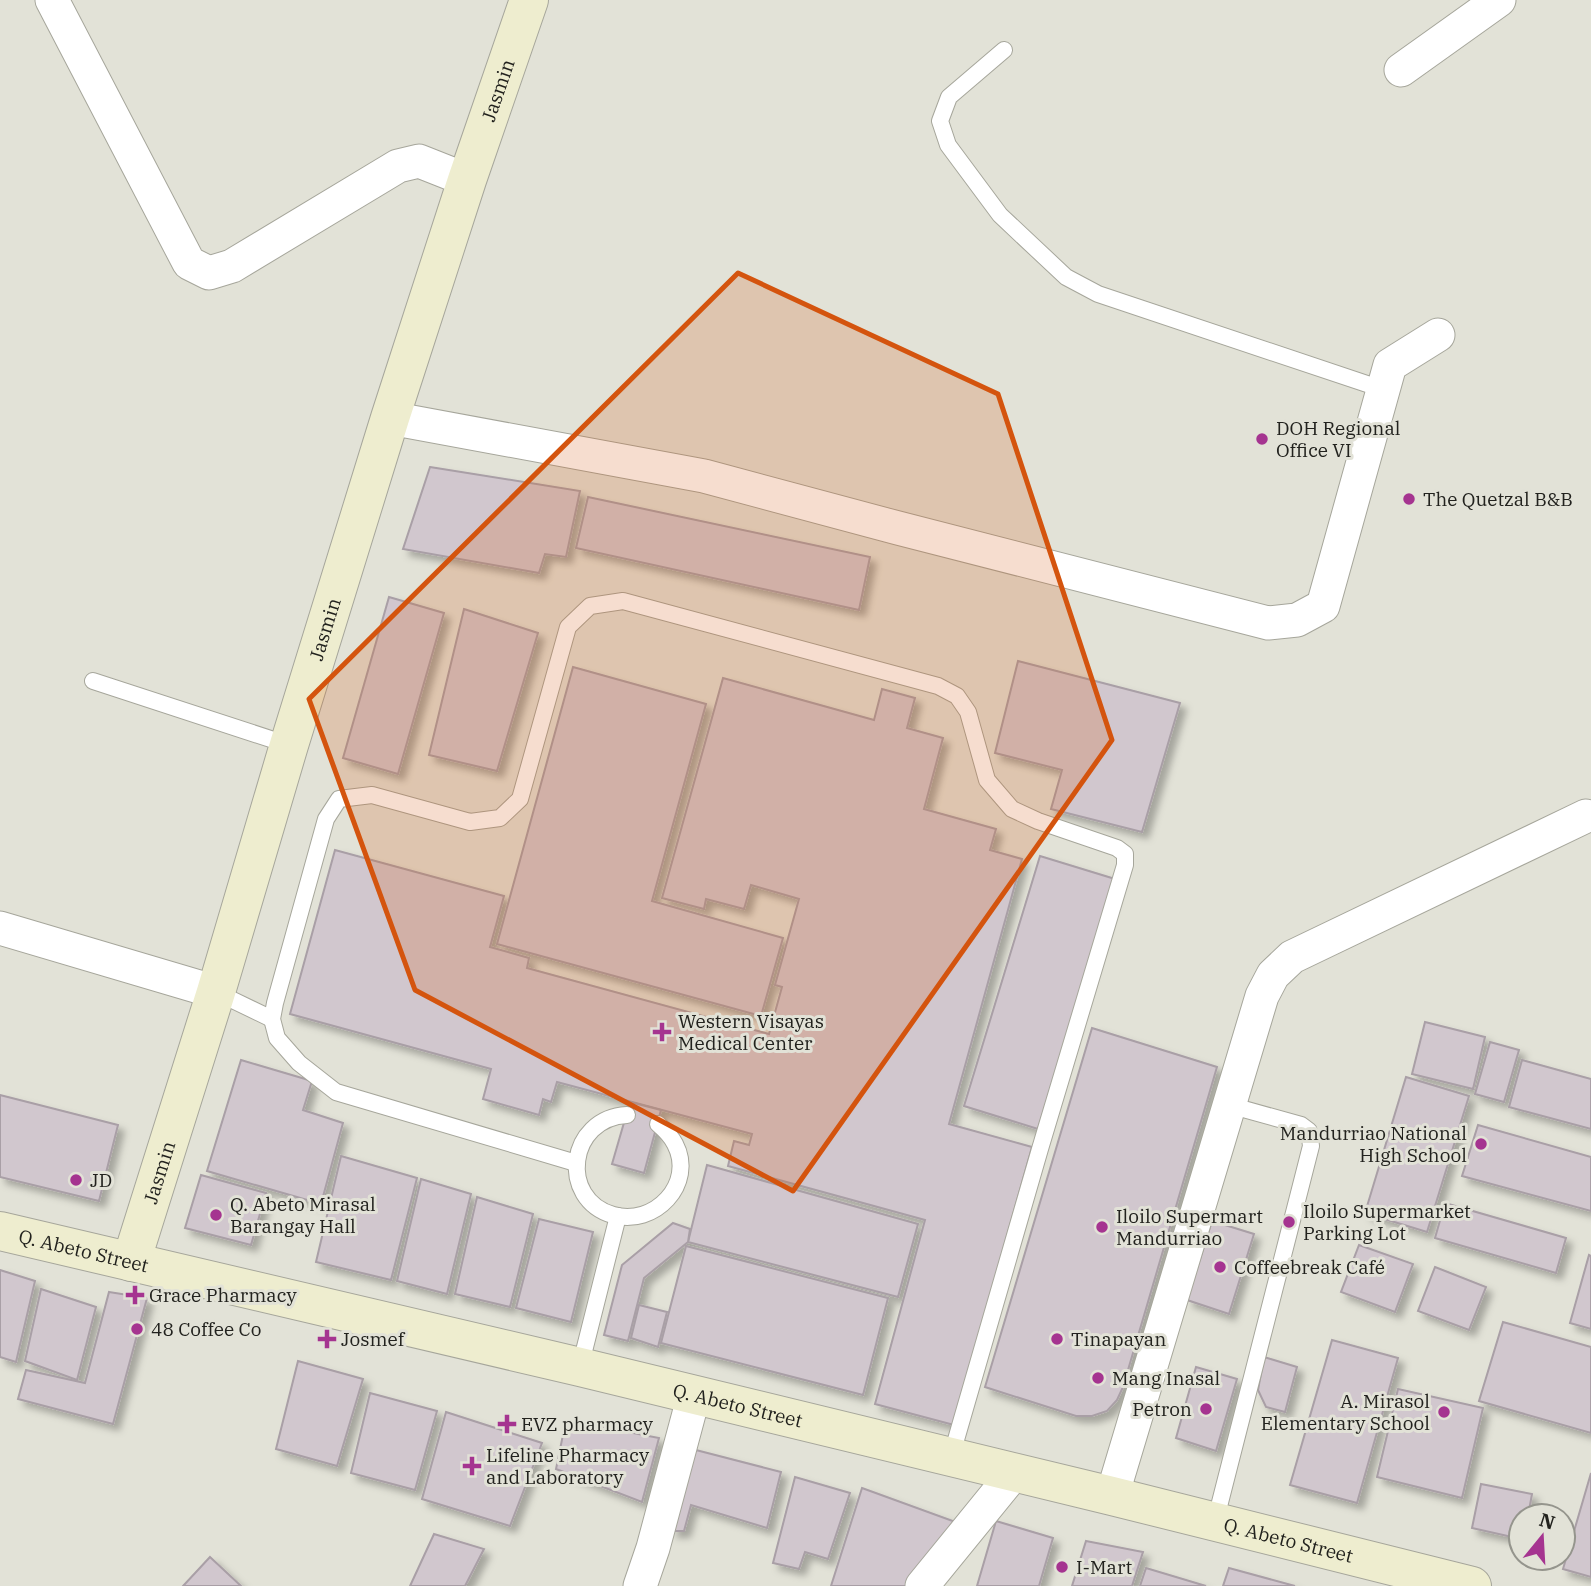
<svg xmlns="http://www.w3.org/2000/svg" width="1591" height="1586" viewBox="0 0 1591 1586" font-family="'IBM Plex Serif',serif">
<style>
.building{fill:#d1c7ce;stroke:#a99fa6;stroke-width:2;filter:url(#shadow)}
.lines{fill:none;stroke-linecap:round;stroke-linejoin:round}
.lane-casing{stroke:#a6a69b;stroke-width:18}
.street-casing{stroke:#a6a69b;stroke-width:35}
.secondary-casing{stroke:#a6a69b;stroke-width:40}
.lane{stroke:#fff;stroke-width:16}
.street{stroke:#fff;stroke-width:33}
.secondary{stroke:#eeedcf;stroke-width:38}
.marked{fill:#d4540e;fill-opacity:0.2;stroke:#d4540e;stroke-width:5;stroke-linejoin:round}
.poi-dot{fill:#a53490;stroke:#e2e2d7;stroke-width:2.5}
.labels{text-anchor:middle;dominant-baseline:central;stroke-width:6;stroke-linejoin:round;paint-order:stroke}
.street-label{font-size:19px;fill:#22221e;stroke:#e2e2d7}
.poi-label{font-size:19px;fill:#22221e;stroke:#e2e2d7;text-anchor:start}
</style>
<defs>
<filter id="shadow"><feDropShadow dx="6" dy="6" stdDeviation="3.5" flood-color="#0004"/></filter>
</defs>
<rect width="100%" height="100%" fill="#e2e2d7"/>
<g class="building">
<polygon points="430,467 580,491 566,557 545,554 539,573 403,549"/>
<polygon points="588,497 870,557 859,610 576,548"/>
<polygon points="389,597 444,613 398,774 343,758"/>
<polygon points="464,609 538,633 497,771 429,755"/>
<polygon points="1018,661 1180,703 1142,832 1051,809 1062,770 995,753"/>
<polygon points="573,667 706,704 652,901 783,938 761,1016 497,944"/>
<polygon points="723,678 874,720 882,689 915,698 907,728 943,738 924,809 996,829 990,850 1022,859 949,1124 1032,1147 954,1425 875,1404 925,1220 728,1166 734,1141 749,1145 752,1134 557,1082 551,1102 543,1099 539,1115 483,1099 491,1069 290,1014 335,850 504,896 490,947 529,958 527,968 769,1034 782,987 775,985 799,899 751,885 744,909 706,899 704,909 662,898"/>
<polygon points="1040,856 1115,879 1038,1129 964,1106"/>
<polygon points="1425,1022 1485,1037 1473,1089 1412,1074"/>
<polygon points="1092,1028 1217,1067 1123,1387 1117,1400 1107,1411 1092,1416 1076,1416 985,1387"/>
<polygon points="1490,1042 1519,1050 1504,1102 1475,1094"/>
<polygon points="241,1060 312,1081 303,1110 343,1123 321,1204 207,1171"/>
<polygon points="1522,1060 1591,1079 1591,1129 1509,1107"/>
<polygon points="1406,1077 1469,1096 1427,1232 1365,1213"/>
<polygon points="0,1095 118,1125 99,1201 0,1177"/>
<polygon points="630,1102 661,1110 644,1173 612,1164"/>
<polygon points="1478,1125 1591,1157 1591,1211 1462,1176"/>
<polygon points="341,1156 417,1178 391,1280 316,1262"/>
<polygon points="707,1165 918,1224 898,1297 688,1242"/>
<polygon points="201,1175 266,1193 251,1245 185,1228"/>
<polygon points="421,1179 471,1194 447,1294 397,1281"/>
<polygon points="477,1197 533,1214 510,1307 455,1294"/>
<polygon points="1445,1203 1566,1238 1556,1273 1435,1238"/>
<polygon points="539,1219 593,1232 571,1322 516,1308"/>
<polygon points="1212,1221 1254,1234 1229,1314 1187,1300"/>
<polygon points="673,1223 690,1229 688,1242 644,1278 628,1341 604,1335 622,1265"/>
<polygon points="1359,1245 1413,1264 1395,1312 1341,1292"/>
<polygon points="686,1246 888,1298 863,1395 661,1343"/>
<polygon points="1589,1255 1591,1256 1591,1329 1570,1323"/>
<polygon points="1435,1267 1486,1287 1469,1330 1418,1311"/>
<polygon points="0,1270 35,1281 16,1362 0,1357"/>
<polygon points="41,1289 96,1307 77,1380 25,1361"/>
<polygon points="109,1292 147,1298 113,1424 18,1399 26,1370 85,1383"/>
<polygon points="639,1305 667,1312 658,1347 631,1338"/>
<polygon points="1503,1322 1591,1347 1591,1433 1479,1401"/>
<polygon points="1332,1340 1398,1358 1357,1503 1290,1485"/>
<polygon points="1264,1357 1297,1367 1285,1412 1266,1407 1258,1390"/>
<polygon points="298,1361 363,1379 337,1466 276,1449"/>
<polygon points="1196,1367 1237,1379 1216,1451 1176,1438"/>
<polygon points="1398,1389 1483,1408 1462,1498 1377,1477"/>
<polygon points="370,1393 437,1411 415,1490 351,1473"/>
<polygon points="446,1412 542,1443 510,1526 422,1499"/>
<polygon points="566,1420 659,1438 642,1502 556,1469"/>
<polygon points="692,1449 781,1472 767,1528 691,1505 684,1531 671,1531"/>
<polygon points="1591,1473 1591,1577 1563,1569"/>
<polygon points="795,1477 850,1493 828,1559 805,1552 799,1569 773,1563"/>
<polygon points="1481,1484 1532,1494 1528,1516 1521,1516 1521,1539 1472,1528"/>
<polygon points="862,1488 961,1524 915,1586 831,1586"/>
<polygon points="996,1521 1053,1538 1039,1586 977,1586"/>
<polygon points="434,1534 484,1549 465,1586 410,1586"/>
<polygon points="1086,1541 1143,1552 1132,1586 1072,1586"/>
<polygon points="210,1557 241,1586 183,1586"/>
<polygon points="1146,1568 1206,1586 1140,1586"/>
<polygon points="1229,1568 1295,1586 1223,1586"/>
</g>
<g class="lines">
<g class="lane-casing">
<g id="lane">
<polyline points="1004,50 949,97 940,121 948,145 1000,215 1066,277 1098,294 1382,389"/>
<polyline points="93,681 289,745"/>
<polyline points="216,992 272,1019"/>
<path d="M627 1115C568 1118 558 1199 613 1215 654 1227 696 1184 675 1144 671 1136 665 1130 658 1124"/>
<polyline points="576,1163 336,1092 299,1063 277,1038 272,1019 275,1003 326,819 339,799 372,795 470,822 500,818 520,799 568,627 590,606 623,601 938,686 957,696 968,712 987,780 1012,809 1038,821 1117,848 1125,854 1125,865 1040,1149 951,1457"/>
<polyline points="580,1367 618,1216"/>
<polyline points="1215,1522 1311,1146 1309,1131 1301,1125 1229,1105"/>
</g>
</g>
<g class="street-casing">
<g id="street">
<polyline points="52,0 189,263 209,273 232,266 398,166 419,161 467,180"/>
<polyline points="1401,70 1499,0"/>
<polyline points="390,418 704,476 898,528 1268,623 1297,620 1323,606 1390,365 1438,335"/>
<polyline points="0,928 216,992"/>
<polyline points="1112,1496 1262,996 1273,975 1292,957 1586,816"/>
<polyline points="640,1586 653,1548 694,1395"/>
<polyline points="922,1586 1014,1473"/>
</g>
</g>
<g class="secondary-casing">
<g id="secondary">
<path id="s1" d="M0 1231 580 1367 1112 1496 1472 1586"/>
<path id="s2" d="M131 1262 216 992 289 745 390 418 467 180 529 0"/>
</g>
</g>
<use href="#lane" class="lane"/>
<use href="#street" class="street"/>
<use href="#secondary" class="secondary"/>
</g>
<path class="marked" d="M738 273 998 394 1112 740 793 1191 415 990 309 699Z"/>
<g class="poi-dot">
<circle cx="1262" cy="439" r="7"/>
<circle cx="1409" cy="499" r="7"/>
<path d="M658.5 1021.5h7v7h7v7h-7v7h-7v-7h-7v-7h7z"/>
<circle cx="1481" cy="1144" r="7"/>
<circle cx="76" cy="1180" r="7"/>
<circle cx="216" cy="1215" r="7"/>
<circle cx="1289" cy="1222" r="7"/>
<circle cx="1102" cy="1227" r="7"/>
<circle cx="1220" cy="1267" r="7"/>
<path d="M131.5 1284.5h7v7h7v7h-7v7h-7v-7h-7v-7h7z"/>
<circle cx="137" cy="1329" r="7"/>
<path d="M323.5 1328.5h7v7h7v7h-7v7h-7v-7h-7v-7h7z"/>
<circle cx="1057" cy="1339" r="7"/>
<circle cx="1098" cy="1378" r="7"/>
<circle cx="1206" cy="1409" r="7"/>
<circle cx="1444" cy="1412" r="7"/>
<path d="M503.5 1413.5h7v7h7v7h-7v7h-7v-7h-7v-7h7z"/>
<path d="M468.5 1455.5h7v7h7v7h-7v7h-7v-7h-7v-7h7z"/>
<circle cx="1062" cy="1567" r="7"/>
</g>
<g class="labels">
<g class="street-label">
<text stroke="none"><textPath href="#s2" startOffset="1228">Jasmin</textPath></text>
<text stroke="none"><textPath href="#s2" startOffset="662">Jasmin</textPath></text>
<text stroke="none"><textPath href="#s2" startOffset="94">Jasmin</textPath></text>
<text stroke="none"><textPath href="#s1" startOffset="86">Q. Abeto Street</textPath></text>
<text stroke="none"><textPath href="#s1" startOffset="758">Q. Abeto Street</textPath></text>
<text stroke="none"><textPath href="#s1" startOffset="1325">Q. Abeto Street</textPath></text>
</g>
<g class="poi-label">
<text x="1276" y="428">DOH Regional<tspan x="1276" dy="22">Office VI</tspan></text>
<text x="1423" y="499">The Quetzal B&amp;B</text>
<text x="678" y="1021">Western Visayas<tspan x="678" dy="22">Medical Center</tspan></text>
<text x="1467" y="1133" text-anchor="end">Mandurriao National<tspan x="1467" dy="22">High School</tspan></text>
<text x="90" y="1180">JD</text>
<text x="230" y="1204">Q. Abeto Mirasal<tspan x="230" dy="22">Barangay Hall</tspan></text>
<text x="1303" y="1211">Iloilo Supermarket<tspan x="1303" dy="22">Parking Lot</tspan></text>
<text x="1116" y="1216">Iloilo Supermart<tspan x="1116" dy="22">Mandurriao</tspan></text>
<text x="1234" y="1267">Coffeebreak Café</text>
<text x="149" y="1295">Grace Pharmacy</text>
<text x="151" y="1329">48 Coffee Co</text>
<text x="341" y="1339">Josmef</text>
<text x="1071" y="1339">Tinapayan</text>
<text x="1112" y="1378">Mang Inasal</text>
<text x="1430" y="1401" text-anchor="end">A. Mirasol<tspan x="1430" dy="22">Elementary School</tspan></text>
<text x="1192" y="1409" text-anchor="end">Petron</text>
<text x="521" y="1424">EVZ pharmacy</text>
<text x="486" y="1455">Lifeline Pharmacy<tspan x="486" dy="22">and Laboratory</tspan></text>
<text x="1076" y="1567">I-Mart</text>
</g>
</g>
<g transform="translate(1542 1537) rotate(18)"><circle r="33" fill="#e2e2d7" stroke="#95958d" stroke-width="2"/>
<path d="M0-5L12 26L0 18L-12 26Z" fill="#a53490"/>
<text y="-10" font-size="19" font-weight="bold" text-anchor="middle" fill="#22221e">N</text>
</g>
</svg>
